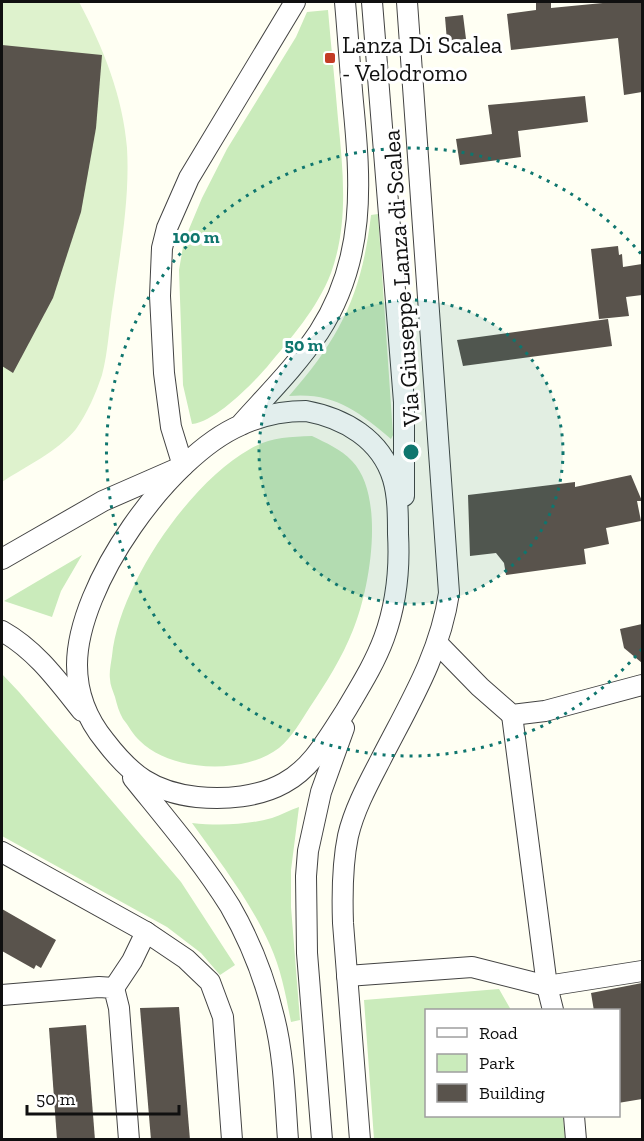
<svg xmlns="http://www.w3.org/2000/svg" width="644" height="1141" viewBox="0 0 644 1141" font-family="'Zilla Slab',serif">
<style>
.green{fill:#caebbb}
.pitch{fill:#def2cd}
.building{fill:#59534c}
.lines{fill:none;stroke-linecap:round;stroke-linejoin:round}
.minor-casing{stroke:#434343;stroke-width:22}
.minor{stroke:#fff;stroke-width:20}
.ring{fill:none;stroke:#0f766e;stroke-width:3;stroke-dasharray:3 6}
.poi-dot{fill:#c33c25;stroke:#fff;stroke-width:2}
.labels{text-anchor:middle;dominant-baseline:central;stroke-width:6;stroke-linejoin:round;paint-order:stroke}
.poi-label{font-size:24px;fill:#101010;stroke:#fff;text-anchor:start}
.street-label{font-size:24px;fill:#101010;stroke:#fff}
.centre{fill:#0f766e;stroke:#fff;stroke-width:3}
.ring-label{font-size:18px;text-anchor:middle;font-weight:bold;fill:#0f766e;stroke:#fff;stroke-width:6;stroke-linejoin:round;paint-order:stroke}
</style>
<rect width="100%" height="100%" fill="#fffff3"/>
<g class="green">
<path d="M328 10C331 46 335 83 338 119 343 170 349 223 331 273 317 309 291 338 267 367 251 385 216 421 192 424L183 385 179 270 184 241 202 198 227 149 296 37 307 12Z"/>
<path d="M378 214 393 435 391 439C358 411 334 392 289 396 341 337 362 293 371 215Z"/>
<path d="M312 436C326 443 341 449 352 461 386 496 370 589 353 630 342 658 326 683 310 707 301 721 292 737 279 748 244 775 171 772 140 741 133 735 129 726 123 719 119 712 117 705 115 697 113 691 110 685 110 679 109 672 111 663 112 656 119 586 188 484 250 449 271 437 289 437 312 436Z"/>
<polygon points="82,555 61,591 52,617 4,601"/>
<polygon points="2,674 19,692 181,882 235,965 220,975 201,953 167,927 2,836"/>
<path d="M299 807 291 870V907L300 1020 291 1022C286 996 281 969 270 945 250 901 220 862 192 823 218 826 247 825 272 818 281 815 290 810 299 807Z"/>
<polygon points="499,989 511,1010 426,1010 426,1116 563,1116 565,1139 374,1139 364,1000"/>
</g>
<path class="pitch" d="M2 2H79C103 47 123 97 127 148 130 200 120 252 113 303 109 327 108 352 102 375 96 393 87 414 76 429 57 452 26 466 2 482Z"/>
<g class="building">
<polygon points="536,2 551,2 551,8 613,2 642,2 642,92 624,95 618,38 511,50 507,14 536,10"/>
<polygon points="463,15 466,39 447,41 445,17"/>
<polygon points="2,45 102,55 96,128 81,212 53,298 13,373 2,366"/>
<polygon points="585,96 588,122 518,131 521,157 460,165 456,139 492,134 488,105"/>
<polygon points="618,246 619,255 622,254 623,267 642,264 642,295 626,297 629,316 599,319 591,249"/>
<polygon points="608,319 612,346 463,366 457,340"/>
<polygon points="631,475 642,501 637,501 641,521 606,528 609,544 584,549 586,564 506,575 504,563 496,553 470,556 468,495 575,482 575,487"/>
<polygon points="642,624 642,663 624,648 620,629"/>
<polygon points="2,909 56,940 41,968 36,965 34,969 2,951"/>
<polygon points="642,983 642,1099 618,1103 618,1011 594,1011 591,993"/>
<polygon points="179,1007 190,1140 151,1140 140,1008"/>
<polygon points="86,1025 95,1140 57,1140 49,1028"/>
</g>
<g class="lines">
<g class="minor-casing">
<g id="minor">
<polyline points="372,2 404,402 404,496"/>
<path d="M306 411C344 418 381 439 393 479 398 496 398 516 398 534 400 569 396 605 384 638 374 665 359 688 345 712 328 738 312 768 284 783 259 797 225 800 197 797 153 792 131 775 105 741 87 719 77 694 77 665 77 585 169 456 241 425 262 415 283 411 306 411Z"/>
<path d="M242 423C268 394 297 365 319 332 366 259 361 184 353 102 350 69 348 35 345 2"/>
<polyline points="2,559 103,501 183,466 171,427 164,373 160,296 162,248 167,228 189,178 295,2"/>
<path d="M2 631C36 650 58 681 82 711"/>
<polyline points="438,644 480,687 512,715 545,711 642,685"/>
<polyline points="512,715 547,986 553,1010"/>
<path d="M133 778C166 819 202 861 230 906 249 939 265 979 274 1017 284 1056 285 1099 288 1140"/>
<polyline points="2,852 146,932 186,959 210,982 223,1017 232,1140"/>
<polyline points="347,976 472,967 547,986 642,971"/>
<polyline points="114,988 132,961 146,932"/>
<polyline points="2,995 99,987 114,988 119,1008 129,1140"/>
<polyline points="574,1116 576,1140"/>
<polyline points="322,1140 307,953 306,876 308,851 321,792 344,728"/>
<path d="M360 1140 343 923C342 894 342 865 348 836 354 810 368 784 380 761 408 706 440 655 449 593L407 2"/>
</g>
</g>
<use href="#minor" class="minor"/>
</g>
<circle cx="411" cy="452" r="152" fill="#0f766e" fill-opacity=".12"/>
<g class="ring">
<circle cx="411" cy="452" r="152"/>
<path d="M642 649A304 304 0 1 1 642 255"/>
</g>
<rect class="poi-dot" x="324" y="52" width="12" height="12" rx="3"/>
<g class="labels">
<g class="poi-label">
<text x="342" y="44">Lanza Di Scalea<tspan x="342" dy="28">- Velodromo</tspan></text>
</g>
<g class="street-label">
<text transform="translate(401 278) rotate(-94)">Via Giuseppe Lanza di Scalea</text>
</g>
</g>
<circle cx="411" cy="452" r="9" class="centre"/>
<g class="ring-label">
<text x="196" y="243">100 m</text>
<text x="304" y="351">50 m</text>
</g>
<rect width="644" height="1141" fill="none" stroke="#101010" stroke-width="6"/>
<rect x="425" y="1009" width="195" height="108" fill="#ffffff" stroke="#9f9f9f" stroke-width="1.5"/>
<rect x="437" y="1028" width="30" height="9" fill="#ffffff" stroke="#9f9f9f" stroke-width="1.5"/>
<text x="479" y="1039" font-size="18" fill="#101010">Road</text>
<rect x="437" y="1054" width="30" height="18" fill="#caebbb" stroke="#9f9f9f" stroke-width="1.5"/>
<text x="479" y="1069" font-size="18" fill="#101010">Park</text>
<rect x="437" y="1084" width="30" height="18" fill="#59534c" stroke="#9f9f9f" stroke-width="1.5"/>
<text x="479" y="1099" font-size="18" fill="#101010">Building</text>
<path d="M27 1105v9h152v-9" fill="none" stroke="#101010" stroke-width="3"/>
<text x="36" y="1105" font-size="18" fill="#101010" stroke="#ffffff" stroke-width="4.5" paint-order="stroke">50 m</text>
</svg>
